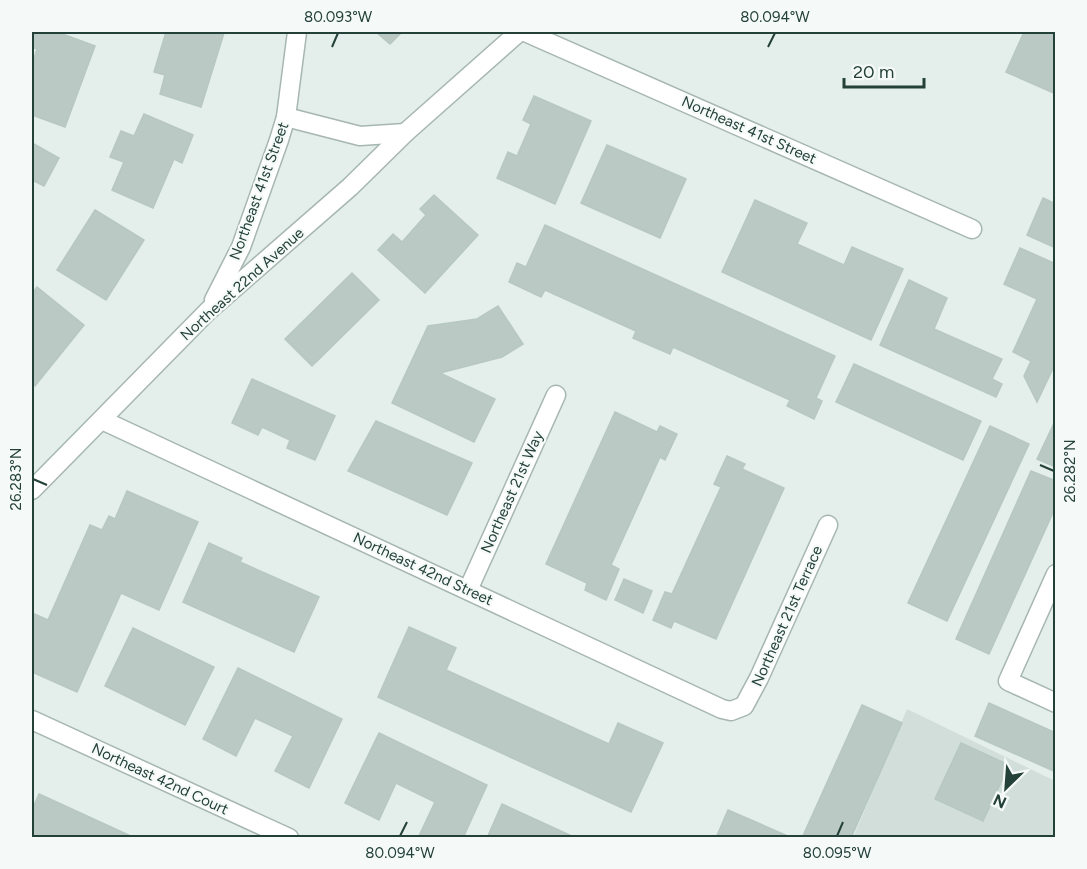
<svg xmlns="http://www.w3.org/2000/svg" width="1087" height="869" viewBox="0 0 1087 869" font-family="Figtree,sans-serif">
<style>
.built{fill:#d2ded9}
.building{fill:#bac9c3;stroke:#b7c8c1;stroke-width:1.5}
.lines{fill:none;stroke-linecap:round;stroke-linejoin:round}
.minor-casing{stroke:#a6b6b1;stroke-width:21}
.minor{stroke:#fff;stroke-width:18}
.ticks{fill:none;stroke:#234039;stroke-width:2}
.labels{text-anchor:middle;dominant-baseline:central;stroke-width:4.5;stroke-linejoin:round;paint-order:stroke}
.street-label{font-size:15px;fill:#234039;stroke:#f5faf8}
.neatline{fill:none;stroke:#234039;stroke-width:2}
.ticks-label{font-size:15px;text-anchor:middle;fill:#234039}
</style>
<rect width="100%" height="100%" fill="#e4eeea"/>
<polygon class="built" points="907,709 1055,781 1055,837 853,838"/>
<g class="building">
<polygon points="32,32 57,32 95,46 65,127 32,115 32,65 37,49 32,47"/>
<polygon points="166,32 224,33 201,107 160,94 165,75 154,72"/>
<polygon points="376,32 402,32 390,44"/>
<polygon points="1024,32 1056,32 1056,94 1006,72"/>
<polygon points="534,96 591,121 555,204 497,178 508,152 517,156 531,124 523,120"/>
<polygon points="144,114 193,135 182,163 174,159 153,208 112,190 124,162 110,157 121,131 134,136"/>
<polygon points="32,143 59,158 44,186 32,180"/>
<polygon points="607,145 686,179 660,238 581,203"/>
<polygon points="434,195 478,235 425,293 378,250 393,234 402,242 426,215 420,209"/>
<polygon points="1043,198 1056,204 1056,248 1027,235"/>
<polygon points="755,200 807,223 797,244 844,265 852,247 903,269 871,340 722,272"/>
<polygon points="95,210 144,240 106,300 57,270"/>
<polygon points="545,225 835,356 816,398 822,401 814,419 787,406 790,400 673,347 670,354 633,338 636,331 545,290 541,297 509,282 517,263 526,267"/>
<polygon points="1020,248 1056,264 1056,362 1037,402 1024,376 1031,361 1013,352 1037,299 1004,284"/>
<polygon points="352,273 379,300 312,366 285,339"/>
<polygon points="909,280 947,298 934,329 1002,359 992,379 1002,384 996,397 880,345"/>
<polygon points="37,287 84,325 35,386 32,383 32,294"/>
<polygon points="498,306 523,344 502,357 440,373 495,399 474,442 392,403 428,326 477,319"/>
<polygon points="854,364 981,421 963,460 836,402"/>
<polygon points="252,379 335,416 315,460 287,448 290,440 262,427 258,435 232,423"/>
<polygon points="615,412 657,432 660,426 677,434 665,460 660,457 611,565 619,569 606,600 585,590 587,583 546,564"/>
<polygon points="1056,419 1056,467 1037,459"/>
<polygon points="376,421 472,463 447,515 348,471"/>
<polygon points="990,426 1029,444 947,621 908,603"/>
<polygon points="727,456 745,464 742,469 784,488 716,639 674,621 671,628 653,620 665,592 672,594 721,487 714,484"/>
<polygon points="1031,471 1056,481 1056,506 989,654 956,639"/>
<polygon points="127,491 198,522 159,610 121,593 77,692 32,672 32,613 48,620 90,525 102,530 109,516 115,519"/>
<polygon points="209,543 242,558 240,562 319,597 294,652 183,602"/>
<polygon points="624,579 652,591 643,613 615,600"/>
<polygon points="409,627 456,648 446,670 609,744 618,723 663,743 631,812 378,697"/>
<polygon points="133,628 214,667 185,725 105,686"/>
<polygon points="238,668 342,719 309,788 275,771 293,736 255,718 236,756 203,739"/>
<polygon points="989,703 1056,733 1056,772 975,736"/>
<polygon points="862,705 902,723 851,838 802,838"/>
<polygon points="379,733 487,785 463,838 419,836 435,802 396,783 379,820 345,803"/>
<polygon points="961,743 1009,765 983,821 935,799"/>
<polygon points="39,794 135,838 32,838 32,810"/>
<polygon points="502,804 576,838 487,838"/>
<polygon points="728,810 788,836 787,838 716,838"/>
</g>
<g class="lines">
<g class="minor-casing">
<g id="minor">
<polyline points="525,32 972,229"/>
<polyline points="286,117 360,136 405,133"/>
<polyline points="214,300 241,247 279,140 286,117 297,32"/>
<polyline points="102,420 722,709 731,711 744,706 759,678 828,525"/>
<polyline points="32,490 209,310 350,187 405,133 519,32"/>
<polyline points="1056,574 1008,681 1056,703"/>
<polyline points="468,590 556,395"/>
<polyline points="32,720 289,838"/>
</g>
</g>
<use href="#minor" class="minor"/>
</g>
<path class="ticks" d="M332 47 338 33M768 47 775 33M1040 465 1054 471M33 479 47 485M400 836 407 822M837 836 843 822"/>
<g class="labels">
<g class="street-label">
<text transform="translate(749 130) rotate(24)">Northeast 41st Street</text>
<text transform="translate(259 191) rotate(-70)">Northeast 41st Street</text>
<text transform="translate(242 284) rotate(-42)">Northeast 22nd Avenue</text>
<text transform="translate(512 492) rotate(-66)">Northeast 21st Way</text>
<text transform="translate(423 569) rotate(25)">Northeast 42nd Street</text>
<text transform="translate(787 616) rotate(-66)">Northeast 21st Terrace</text>
<text transform="translate(160 779) rotate(25)">Northeast 42nd Court</text>
</g>
</g>
<rect width="1087" height="869" fill="none" stroke="#f5faf8" stroke-width="66"/>
<g transform="translate(1006 788) rotate(205)" stroke="#f5faf8" stroke-width="4.5" paint-order="stroke">
<path d="M0-4.5L10 22L0 15L-10 22Z" fill="#234039"/>
<text y="-9" font-size="16" font-weight="bold" text-anchor="middle" fill="#234039">N</text>
</g>
<path d="M844 78v9h80v-9" fill="none" stroke="#234039" stroke-width="3"/>
<text x="853" y="78" font-size="18" fill="#234039" stroke="#f5faf8" stroke-width="4.5" paint-order="stroke">20 m</text>
<rect x="33" y="33" width="1021" height="803" class="neatline"/>
<g class="ticks-label">
<text x="338" y="22">80.093°W</text>
<text x="775" y="22">80.094°W</text>
<text transform="translate(1070 471) rotate(-90)" y="5">26.282°N</text>
<text transform="translate(16 479) rotate(-90)" y="5">26.283°N</text>
<text x="400" y="858">80.094°W</text>
<text x="837" y="858">80.095°W</text>
</g>
</svg>
